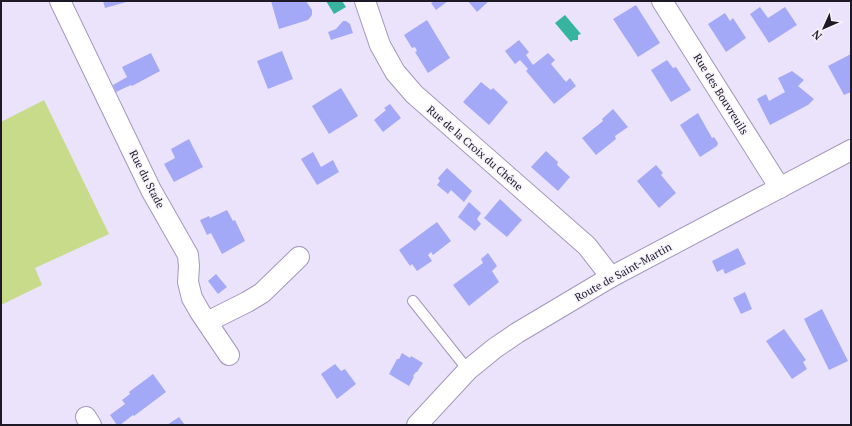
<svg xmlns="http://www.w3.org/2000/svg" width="852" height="426" viewBox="0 0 852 426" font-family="'PT Serif',serif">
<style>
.green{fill:#c7db8b}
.water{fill:#36b4a0}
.building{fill:#a3a9f7}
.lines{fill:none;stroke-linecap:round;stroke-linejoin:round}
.lane-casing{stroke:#a497bd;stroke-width:12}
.street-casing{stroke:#a497bd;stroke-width:22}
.lane{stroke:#fff;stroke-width:10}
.street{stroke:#fff;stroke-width:20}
.labels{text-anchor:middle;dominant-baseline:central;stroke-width:3;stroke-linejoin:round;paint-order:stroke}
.street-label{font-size:11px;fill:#1e1927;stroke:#f6f3fc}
</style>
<rect width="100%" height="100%" fill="#ebe3fb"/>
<polygon class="green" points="44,100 109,234 35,268 42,285 1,305 1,122"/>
<g class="water">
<polygon points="326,1 342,1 346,7 334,14"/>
<polygon points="565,15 581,34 578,35 578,40 573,40 571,42 555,23"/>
</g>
<g class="building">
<polygon points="103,1 130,1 105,8"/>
<polygon points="271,1 306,1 312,10 312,15 308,20 279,29"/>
<polygon points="435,1 448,1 436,10 431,3"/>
<polygon points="468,1 489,1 477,12"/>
<polygon points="636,5 660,43 638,57 613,19"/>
<polygon points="760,7 768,18 785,7 797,25 769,43 750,14"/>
<polygon points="725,13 730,21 733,18 746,38 726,52 708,24"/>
<polygon points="427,20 450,58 428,73 415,52 417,51 415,47 412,48 404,35"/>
<polygon points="343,21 346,21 350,24 353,33 331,40 328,32 336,29"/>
<polygon points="519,40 529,52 526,55 533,65 548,53 555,60 551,64 566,82 570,78 576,86 554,104 526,71 528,69 520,60 515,64 505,51"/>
<polygon points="282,51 293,79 268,89 257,61"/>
<polygon points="151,53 160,71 132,86 131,85 116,92 113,85 127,77 122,67"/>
<polygon points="851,54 851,92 844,95 828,66"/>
<polygon points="667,60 673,68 676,67 691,90 671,102 651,70"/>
<polygon points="792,71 804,80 798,86 814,99 808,105 770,125 757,99 766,94 769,101 785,92 778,78"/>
<polygon points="481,82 491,90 493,88 508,102 489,125 463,102"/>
<polygon points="341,88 358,116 329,134 312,106"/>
<polygon points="390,104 401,118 383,132 374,120 386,110 384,108"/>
<polygon points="613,109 628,127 615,136 616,139 596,155 582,138 603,121 602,119"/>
<polygon points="698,113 712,138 714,137 718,143 717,146 700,157 680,125"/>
<polygon points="189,139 203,167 174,182 164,164 175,158 171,149"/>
<polygon points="546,151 558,162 557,165 570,177 558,191 531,167"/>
<polygon points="313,152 321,167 333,160 339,172 317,185 301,159"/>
<polygon points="656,165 663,173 661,175 676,193 659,208 637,181"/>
<polygon points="447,168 472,191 464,202 451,190 448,194 437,185 440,181 438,178"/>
<polygon points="500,199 522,220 507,237 484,218"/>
<polygon points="469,202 481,213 477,219 481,224 475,231 458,217"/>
<polygon points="227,210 233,221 235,220 245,241 222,254 211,233 207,235 200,220 209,216 210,218"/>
<polygon points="437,222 451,241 433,255 431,252 428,255 432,261 417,271 412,264 410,266 399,250"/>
<polygon points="738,248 746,264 725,274 723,269 717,272 712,261"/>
<polygon points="488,253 497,266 492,271 499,282 469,306 453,285 483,263 481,259"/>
<polygon points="216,274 227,287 218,294 208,281"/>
<polygon points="745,292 752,309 741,314 733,298"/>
<polygon points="822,309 848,361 829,370 804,319"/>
<polygon points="784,329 806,360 803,362 807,369 792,379 766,341"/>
<polygon points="402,353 410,358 411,356 423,363 417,372 416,372 413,376 414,377 409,386 389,374 397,359 399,359"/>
<polygon points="335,364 341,371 345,369 356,384 337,399 321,374"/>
<polygon points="153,374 166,392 134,416 133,415 120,425 117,425 110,415 125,404 122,400 130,394 129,392"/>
<polygon points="179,417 185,425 167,425"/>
</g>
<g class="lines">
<g class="lane-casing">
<polyline id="lane" points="413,301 468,370"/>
</g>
<g class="street-casing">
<g id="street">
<polyline points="60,1 151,190 188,255 189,266 188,282 192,298 200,312 229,355"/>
<polyline points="365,1 380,45 395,72 414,94 587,246 611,277"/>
<polyline points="662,1 780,188"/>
<polyline points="207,322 247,302 262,293 299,257"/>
<polyline points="86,417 91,425"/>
<polyline points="417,425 468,370 495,348 517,333 611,277 851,150"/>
</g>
</g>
<use href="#lane" class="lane"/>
<use href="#street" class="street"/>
</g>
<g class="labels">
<g class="street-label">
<text transform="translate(721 94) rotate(58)">Rue des Bouvreuils</text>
<text transform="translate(475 148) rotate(41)">Rue de la Croix du Chêne</text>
<text transform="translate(147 179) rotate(63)">Rue du Stade</text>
<text transform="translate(623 272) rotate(-29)">Route de Saint-Martin</text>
</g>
</g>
<rect width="852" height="426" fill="none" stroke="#1e1927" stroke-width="4"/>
<g transform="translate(824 28) rotate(225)" stroke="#f6f3fc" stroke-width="3" paint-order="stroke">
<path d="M0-3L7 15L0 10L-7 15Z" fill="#1e1927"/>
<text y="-6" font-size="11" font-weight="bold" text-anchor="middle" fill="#1e1927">N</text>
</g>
</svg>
